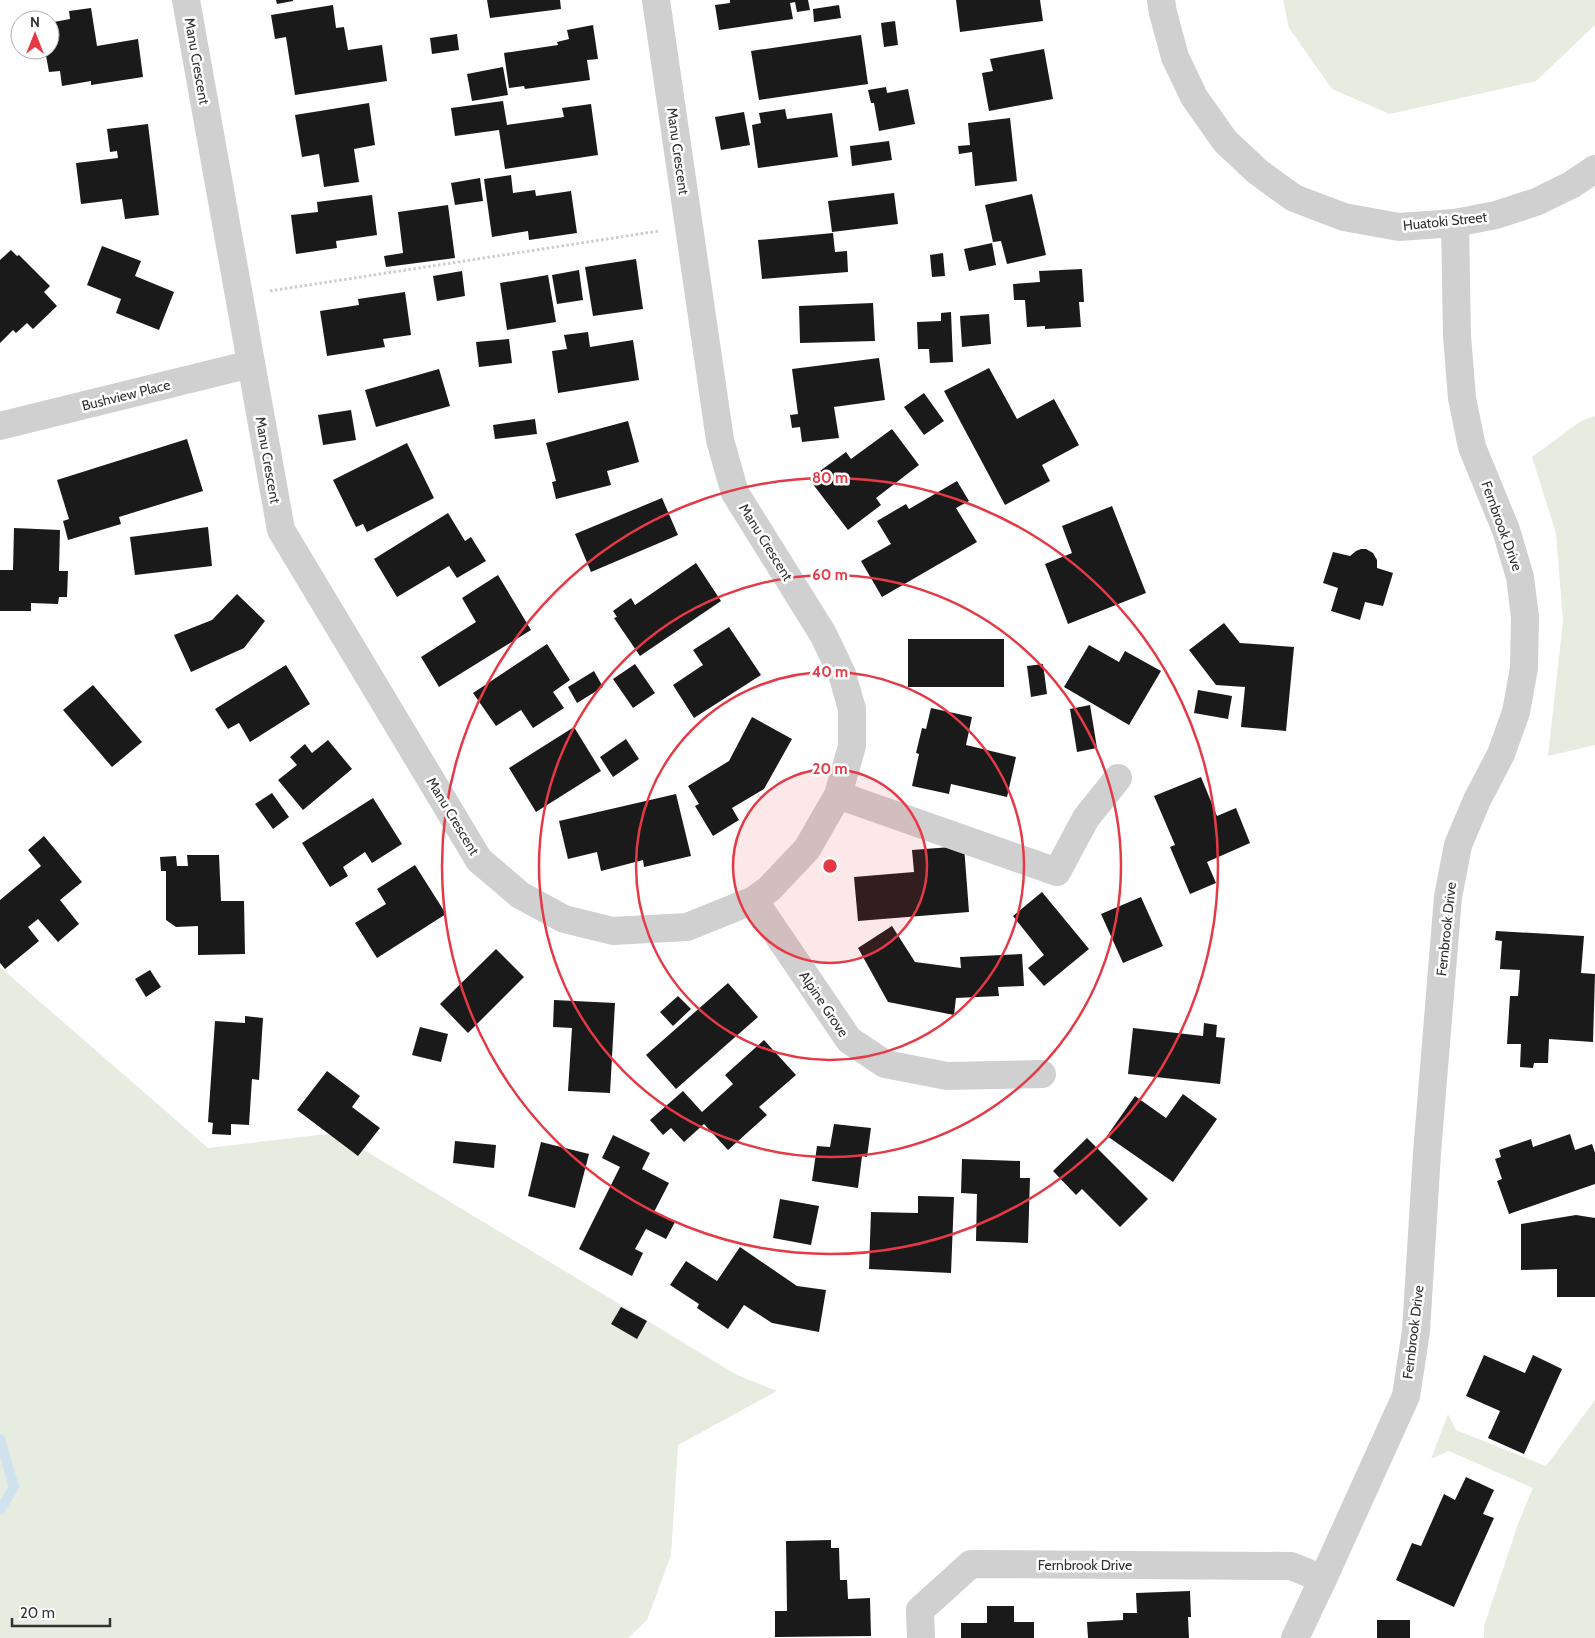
<svg xmlns="http://www.w3.org/2000/svg" width="1595" height="1638" viewBox="0 0 1595 1638" font-family="Cabin,sans-serif">
<style>
.green{fill:#e6ecdf}
.lines{fill:none;stroke-linecap:round;stroke-linejoin:round}
.stream{stroke:#cfe2ee;stroke-width:10}
.building{fill:#1a1a1a}
.path{stroke:#cdcdcd;stroke-width:3;stroke-dasharray:2.5 2.5;stroke-linecap:butt}
.minor{stroke:#d0d0d0;stroke-width:28}
.ring{fill:none;stroke:#e63946;stroke-width:2.5}
.labels{text-anchor:middle;dominant-baseline:central;stroke-width:5;stroke-linejoin:round;paint-order:stroke}
.street-label{font-size:14px;fill:#333;stroke:#fff}
.centre{fill:#e63946;stroke:#fff;stroke-width:2.5}
.ring-label{font-size:15px;text-anchor:middle;font-weight:bold;fill:#e63946;stroke:#fff;stroke-width:5;stroke-linejoin:round;paint-order:stroke}
</style>
<rect width="100%" height="100%" fill="#fff"/>
<g class="green">
<polygon points="1283,0 1595,0 1595,25 1536,81 1390,114 1332,89 1289,28"/>
<polygon points="1595,416 1595,745 1548,756 1563,621 1556,533 1532,457 1581,421"/>
<polygon points="0,967 208,1148 336,1133 737,1375 777,1391 678,1445 671,1555 647,1620 628,1638 0,1638"/>
<polygon points="1595,1400 1595,1638 1484,1638 1484,1626 1518,1524 1533,1488 1449,1451 1431,1459 1448,1414 1456,1430 1546,1466"/>
</g>
<g class="lines">
<polyline class="stream" points="0,1439 14,1487 0,1510"/>
</g>
<g class="building">
<polygon points="276,0 293,0 293,1 277,4"/>
<polygon points="487,0 560,0 561,9 490,18"/>
<polygon points="730,0 808,0 810,10 797,12 795,2 790,3 793,19 719,30 715,5 730,3"/>
<polygon points="956,0 1040,0 1043,21 960,32"/>
<polygon points="333,5 336,28 344,27 348,50 382,45 387,81 295,95 286,37 275,39 271,15"/>
<polygon points="839,5 841,18 814,22 813,9"/>
<polygon points="91,8 97,46 138,39 143,77 91,85 91,81 62,86 60,71 49,72 45,50 50,50 50,39 56,38 54,22 70,19 69,11"/>
<polygon points="895,21 898,45 884,47 881,23"/>
<polygon points="593,25 598,59 587,60 590,80 525,89 524,86 509,88 504,53 558,45 557,42 569,39 567,30"/>
<polygon points="457,34 459,50 432,54 430,38"/>
<polygon points="861,35 868,84 759,100 751,51"/>
<polygon points="1044,49 1053,99 989,111 982,73 993,71 990,59"/>
<polygon points="503,67 508,95 472,101 467,74"/>
<polygon points="886,87 887,93 908,89 915,124 879,131 874,103 871,103 868,90"/>
<polygon points="503,101 507,125 564,117 562,108 591,104 598,155 505,169 499,130 455,136 451,108"/>
<polygon points="369,103 375,145 354,149 359,182 324,187 319,154 302,157 295,115"/>
<polygon points="785,109 787,119 832,113 838,157 758,168 752,125 761,123 759,113"/>
<polygon points="744,112 750,145 721,150 715,117"/>
<polygon points="1010,118 1017,181 975,186 972,152 959,154 958,146 970,145 968,123"/>
<polygon points="148,124 159,215 125,219 122,199 81,204 76,163 118,158 117,151 110,152 107,129"/>
<polygon points="889,141 892,160 852,166 850,146"/>
<polygon points="511,175 513,193 535,190 536,196 571,191 577,233 529,240 528,231 492,237 484,179"/>
<polygon points="480,178 483,201 455,205 451,183"/>
<polygon points="894,193 898,224 832,232 828,201"/>
<polygon points="1032,194 1046,255 1007,264 1001,241 993,242 985,205"/>
<polygon points="372,195 377,235 336,241 337,248 296,254 291,215 318,212 317,202"/>
<polygon points="448,205 455,258 386,267 384,256 403,253 398,212"/>
<polygon points="833,233 835,252 847,251 848,272 762,279 758,240"/>
<polygon points="992,243 996,265 969,271 964,249"/>
<polygon points="102,246 141,261 135,276 174,292 159,330 116,313 121,299 87,285"/>
<polygon points="11,250 17,256 19,255 50,286 44,292 57,306 33,329 27,323 16,333 13,330 0,343 0,260"/>
<polygon points="943,253 945,276 932,277 930,255"/>
<polygon points="636,259 643,309 593,316 585,267"/>
<polygon points="1082,269 1084,302 1079,302 1081,327 1045,329 1045,326 1027,327 1025,300 1014,300 1013,284 1040,282 1039,271"/>
<polygon points="579,270 583,300 557,304 552,275"/>
<polygon points="462,271 465,296 437,301 433,276"/>
<polygon points="548,275 556,322 507,330 500,283"/>
<polygon points="405,292 411,335 383,339 385,347 327,356 320,311 359,305 358,299"/>
<polygon points="873,303 875,341 800,343 799,306"/>
<polygon points="951,312 953,362 930,363 929,349 918,349 917,322 941,321 941,313"/>
<polygon points="989,314 991,344 962,347 960,316"/>
<polygon points="588,332 590,347 633,340 639,380 558,393 552,351 567,349 564,335"/>
<polygon points="509,339 512,363 479,367 476,342"/>
<polygon points="879,358 885,400 834,407 839,438 802,442 800,427 792,428 790,415 798,414 792,369"/>
<polygon points="989,368 1017,419 1054,399 1079,445 1042,465 1050,481 1005,505 944,391"/>
<polygon points="439,369 450,406 376,427 365,390"/>
<polygon points="924,393 944,421 924,435 904,407"/>
<polygon points="351,410 356,440 323,445 318,415"/>
<polygon points="535,419 537,434 495,439 493,425"/>
<polygon points="628,421 639,462 607,471 611,485 556,499 552,482 556,481 546,443"/>
<polygon points="892,429 919,465 876,498 881,505 848,530 809,479 846,452 851,459"/>
<polygon points="187,439 203,491 119,517 121,524 68,540 63,521 69,519 57,480"/>
<polygon points="407,443 434,498 367,532 363,524 356,527 333,480"/>
<polygon points="957,481 969,501 956,508 977,542 882,597 861,561 891,544 877,521 906,504 909,509"/>
<polygon points="662,498 678,535 591,572 575,534"/>
<polygon points="1112,506 1146,593 1068,624 1045,564 1072,553 1062,526"/>
<polygon points="448,513 465,541 471,537 486,561 457,578 449,566 397,597 374,559"/>
<polygon points="208,527 212,566 135,575 130,537"/>
<polygon points="14,528 60,530 59,571 68,571 67,597 59,597 58,604 31,603 31,611 0,611 0,570 13,570"/>
<polygon points="1361,549 1366,549 1373,553 1377,560 1377,568 1393,573 1383,606 1365,602 1360,620 1331,611 1338,588 1323,583 1333,552 1350,556 1356,551"/>
<polygon points="696,563 721,601 640,656 614,618 617,617 613,611 631,598 635,605"/>
<polygon points="498,575 531,630 439,687 421,657 476,622 462,598"/>
<polygon points="237,594 265,621 244,648 191,672 174,635 212,620"/>
<polygon points="1224,623 1240,643 1294,647 1286,731 1241,727 1245,687 1216,685 1189,650"/>
<polygon points="729,627 761,675 694,718 673,685 703,665 693,650"/>
<rect x="908" y="639" width="96" height="48"/>
<polygon points="547,644 570,680 553,692 564,708 533,728 521,710 496,726 473,693"/>
<polygon points="1089,645 1119,662 1125,651 1161,671 1129,725 1064,687"/>
<polygon points="635,664 655,693 633,708 613,679"/>
<polygon points="1043,664 1047,694 1031,697 1027,666"/>
<polygon points="286,665 310,704 250,742 239,723 228,729 215,709"/>
<polygon points="594,671 603,687 577,703 568,687"/>
<polygon points="93,685 142,742 112,767 63,710"/>
<polygon points="1198,690 1232,696 1228,719 1194,713"/>
<polygon points="1090,705 1097,748 1077,752 1070,709"/>
<polygon points="931,708 972,717 966,745 1016,757 1007,797 951,784 949,794 912,786 919,754 916,753 922,728 926,729"/>
<polygon points="752,717 792,739 764,789 732,808 739,820 713,836 695,806 699,804 688,786 729,761"/>
<polygon points="574,727 601,771 536,812 509,768"/>
<polygon points="626,739 639,759 613,777 600,757"/>
<polygon points="328,740 352,769 303,810 278,780 297,765 290,757 305,744 312,753"/>
<polygon points="1201,777 1217,816 1236,808 1250,843 1207,862 1216,883 1190,894 1170,847 1175,845 1154,796"/>
<polygon points="272,793 289,817 273,829 255,804"/>
<polygon points="676,794 691,856 644,867 643,860 601,871 597,852 568,859 559,821"/>
<polygon points="373,798 402,844 372,863 365,852 343,867 348,876 330,887 302,843"/>
<polygon points="44,836 82,882 60,900 79,924 58,942 38,919 28,927 39,941 5,969 0,963 0,900 41,866 28,850"/>
<polygon points="964,846 969,912 858,921 854,877 914,872 912,850"/>
<polygon points="187,855 219,855 221,901 244,901 245,954 198,955 198,926 176,927 166,920 166,871 161,871 160,857 176,856 177,866 188,866"/>
<polygon points="415,865 446,914 377,958 355,923 386,904 377,889"/>
<polygon points="1042,892 1089,949 1044,986 1028,968 1044,955 1013,916"/>
<polygon points="1141,897 1163,946 1123,963 1101,914"/>
<polygon points="892,926 915,962 961,968 960,957 1022,954 1024,986 998,987 999,996 956,998 954,1015 888,1002 858,948"/>
<polygon points="1496,931 1584,936 1581,973 1595,974 1593,1042 1549,1039 1548,1063 1534,1063 1533,1068 1520,1067 1521,1044 1507,1044 1510,996 1518,996 1520,970 1500,969 1502,941 1495,940"/>
<polygon points="496,949 524,977 468,1033 440,1004"/>
<polygon points="150,970 161,987 146,997 135,979"/>
<polygon points="728,983 758,1017 676,1089 646,1055"/>
<polygon points="678,996 691,1009 673,1026 660,1012"/>
<polygon points="554,1000 615,1003 610,1093 568,1091 572,1028 553,1027"/>
<polygon points="245,1016 263,1018 259,1080 252,1079 249,1125 231,1124 231,1135 212,1134 213,1123 208,1122 215,1021 245,1023"/>
<polygon points="1204,1023 1217,1025 1216,1037 1225,1038 1220,1084 1128,1074 1133,1028 1203,1036"/>
<polygon points="420,1027 448,1034 441,1062 412,1055"/>
<polygon points="764,1040 796,1075 759,1107 767,1115 728,1150 704,1124 684,1142 671,1128 663,1135 650,1120 683,1091 702,1112 733,1084 725,1075"/>
<polygon points="327,1071 360,1096 352,1107 380,1128 358,1156 297,1110"/>
<polygon points="1183,1094 1217,1119 1173,1182 1107,1136 1135,1096 1166,1118"/>
<polygon points="834,1124 871,1128 867,1157 862,1156 858,1188 812,1181 817,1146 830,1147"/>
<polygon points="1570,1134 1575,1150 1592,1144 1595,1153 1595,1184 1509,1214 1497,1181 1502,1179 1495,1159 1501,1157 1499,1150 1531,1139 1533,1147"/>
<polygon points="613,1135 650,1153 642,1169 669,1183 654,1212 675,1222 666,1239 646,1229 635,1249 643,1253 632,1276 579,1249 620,1167 602,1158"/>
<polygon points="1087,1138 1148,1199 1120,1227 1082,1189 1076,1195 1053,1171"/>
<polygon points="455,1141 496,1145 494,1168 453,1163"/>
<polygon points="541,1142 589,1154 575,1208 528,1196"/>
<polygon points="962,1159 1020,1161 1020,1178 1030,1178 1028,1243 976,1241 977,1194 961,1193"/>
<polygon points="918,1196 954,1197 951,1273 869,1269 871,1212 918,1213"/>
<polygon points="780,1199 819,1206 811,1245 773,1238"/>
<polygon points="1576,1215 1595,1218 1595,1297 1557,1297 1557,1269 1521,1270 1521,1224"/>
<polygon points="740,1247 797,1286 826,1290 819,1332 772,1323 744,1305 728,1329 697,1308 699,1304 670,1285 686,1261 717,1281"/>
<polygon points="621,1307 647,1321 637,1339 611,1324"/>
<polygon points="1484,1355 1525,1373 1533,1355 1562,1369 1524,1454 1488,1438 1500,1411 1466,1396"/>
<polygon points="1466,1477 1494,1490 1483,1514 1494,1518 1454,1607 1396,1580 1412,1543 1421,1546 1444,1494 1455,1500"/>
<polygon points="831,1540 831,1548 839,1548 840,1580 847,1580 848,1599 870,1598 871,1636 775,1637 775,1611 787,1611 786,1541"/>
<polygon points="1190,1591 1191,1617 1188,1617 1189,1638 1088,1638 1087,1622 1123,1620 1123,1613 1137,1613 1136,1593"/>
<polygon points="987,1606 1014,1606 1014,1622 1034,1622 1034,1638 961,1638 961,1623 987,1623"/>
<rect x="1377" y="1620" width="33" height="18"/>
</g>
<g class="lines">
<polyline class="path" points="270,291 659,231"/>
<g class="minor">
<polyline points="186,0 281,530 479,860 520,895 564,919 613,931 687,927 754,900 769,889 807,849 838,795 852,746 852,709 842,674 823,634 735,493 720,440 656,0"/>
<polyline points="1161,0 1163,13 1175,57 1194,97 1225,141 1258,172 1294,198 1344,217 1399,227 1455,223 1496,215 1536,202 1571,185 1595,169"/>
<polyline points="0,426 251,364"/>
<polyline points="838,795 1057,872 1086,818 1118,778"/>
<polyline points="754,900 849,1040 885,1064 947,1076 1042,1074"/>
<polyline points="921,1638 920,1610 971,1564 1291,1566 1323,1579"/>
<polyline points="1295,1638 1323,1579 1406,1396 1416,1331 1427,1153 1448,897 1458,845 1477,800 1501,754 1516,712 1524,668 1525,617 1520,577 1506,530 1472,447 1462,398 1457,336 1455,223"/>
</g>
</g>
<circle cx="830" cy="866" r="97" fill="#e63946" fill-opacity=".12"/>
<g class="ring">
<circle cx="830" cy="866" r="97"/>
<circle cx="830" cy="866" r="194"/>
<circle cx="830" cy="866" r="291"/>
<circle cx="830" cy="866" r="388"/>
</g>
<g class="labels">
<g class="street-label">
<text transform="translate(197 61) rotate(80)">Manu Crescent</text>
<text transform="translate(678 151) rotate(82)">Manu Crescent</text>
<text transform="translate(1445 221) rotate(-6)">Huatoki Street</text>
<text transform="translate(126 395) rotate(-14)">Bushview Place</text>
<text transform="translate(268 460) rotate(80)">Manu Crescent</text>
<text transform="translate(1502 526) rotate(70)">Fernbrook Drive</text>
<text transform="translate(766 542) rotate(58)">Manu Crescent</text>
<text transform="translate(453 816) rotate(59)">Manu Crescent</text>
<text transform="translate(1446 929) rotate(-84)">Fernbrook Drive</text>
<text transform="translate(824 1004) rotate(56)">Alpine Grove</text>
<text transform="translate(1413 1332) rotate(-83)">Fernbrook Drive</text>
<text x="1085" y="1565">Fernbrook Drive</text>
</g>
</g>
<circle cx="830" cy="866" r="8" class="centre"/>
<g class="ring-label">
<text x="830" y="483">80 m</text>
<text x="830" y="580">60 m</text>
<text x="830" y="677">40 m</text>
<text x="830" y="774">20 m</text>
</g>
<g transform="translate(35 35)"><circle r="24" fill="#ffffff" stroke="#adadad"/>
<path d="M0-4L9 19L0 12L-9 19Z" fill="#e63946"/>
<text y="-8" font-size="14" font-weight="bold" text-anchor="middle" fill="#333333">N</text>
</g>
<path d="M12 1618v8h98v-8" fill="none" stroke="#333333" stroke-width="2.5"/>
<text x="20" y="1618" font-size="15" fill="#333333" stroke="#ffffff" stroke-width="4" paint-order="stroke">20 m</text>
</svg>
